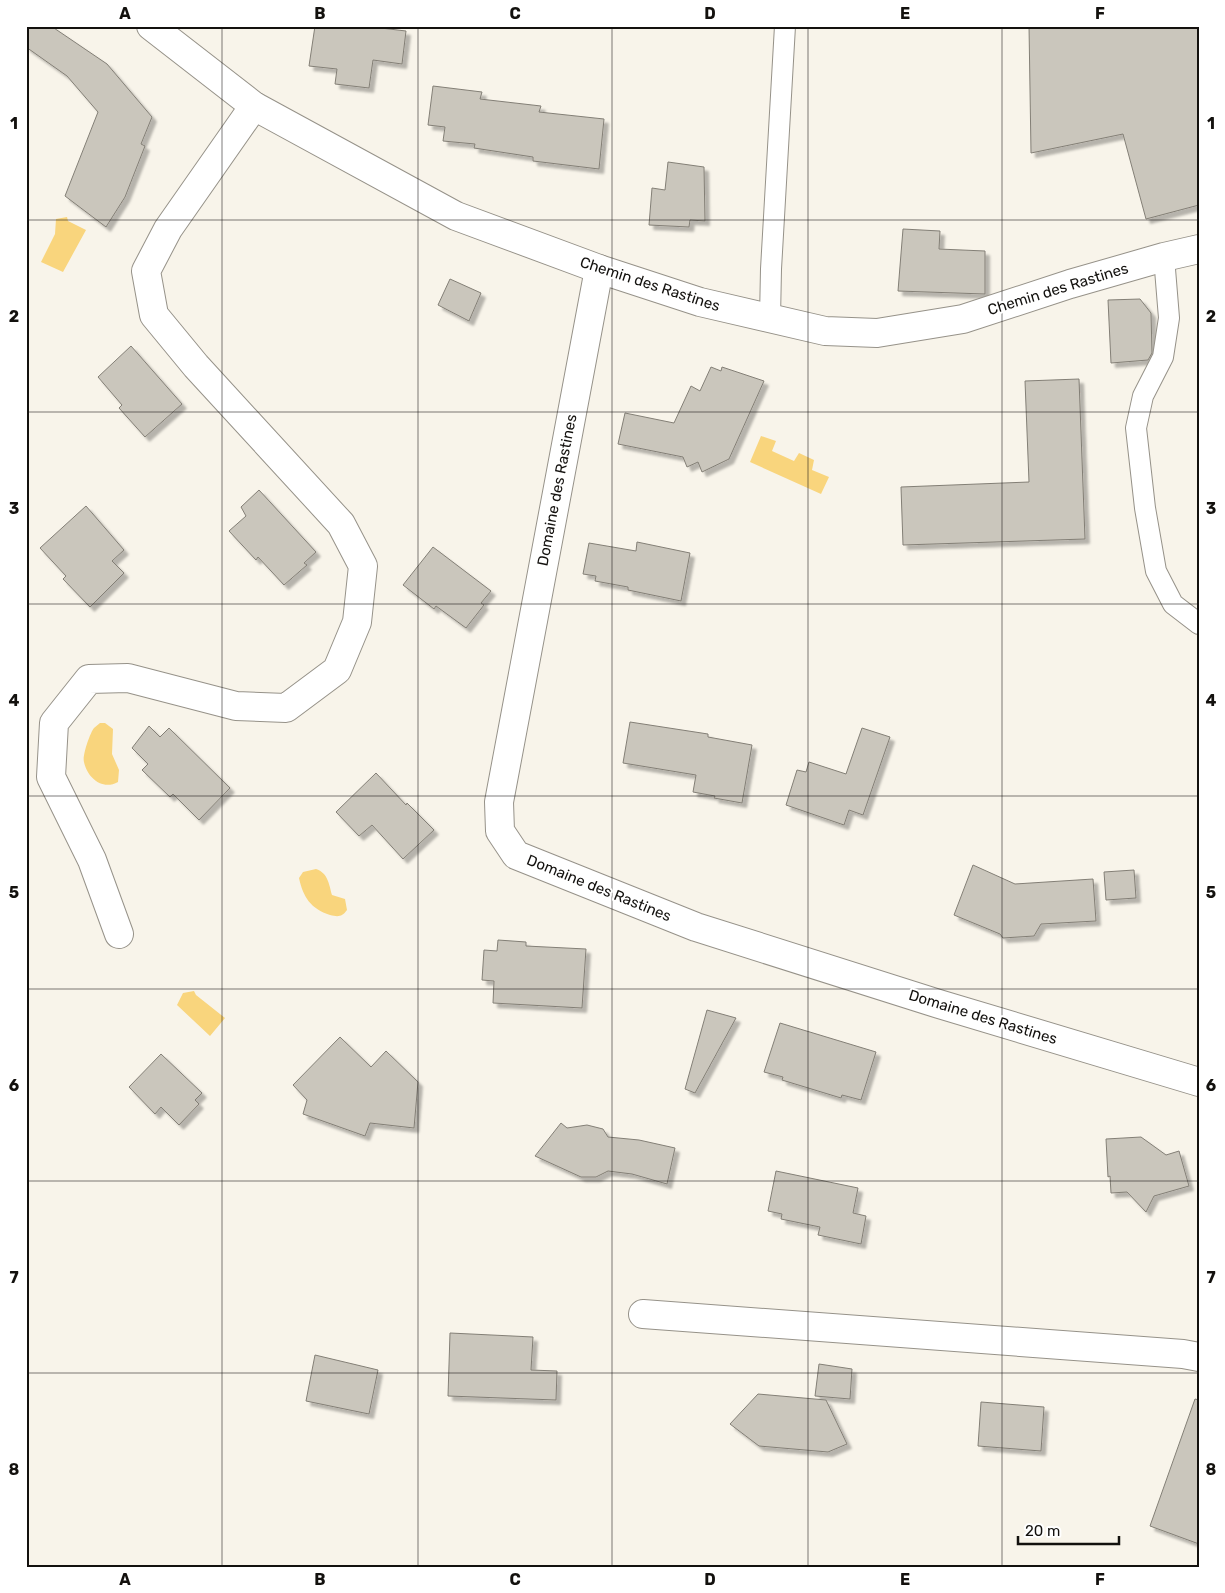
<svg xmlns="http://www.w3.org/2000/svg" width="1225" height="1593" viewBox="0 0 1225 1593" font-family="Rubik,sans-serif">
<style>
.water{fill:#f9d57d}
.building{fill:#cac6bc;stroke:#837f76;filter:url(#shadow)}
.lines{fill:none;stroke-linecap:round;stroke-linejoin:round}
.service-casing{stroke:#969289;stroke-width:22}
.minor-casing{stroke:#969289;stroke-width:30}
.service{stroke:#fff;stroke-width:20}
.minor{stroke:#fff;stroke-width:28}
.grid{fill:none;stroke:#13110e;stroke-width:1;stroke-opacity:0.55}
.labels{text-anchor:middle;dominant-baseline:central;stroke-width:4;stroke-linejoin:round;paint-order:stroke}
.street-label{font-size:15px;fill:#13110e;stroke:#fff}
.neatline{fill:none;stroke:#13110e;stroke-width:2}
.grid-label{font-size:16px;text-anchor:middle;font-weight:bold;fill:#13110e}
</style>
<defs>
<filter id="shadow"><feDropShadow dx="4.5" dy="4.5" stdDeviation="1" flood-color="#0004"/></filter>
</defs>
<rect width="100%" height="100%" fill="#f8f4ea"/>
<g class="water">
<polygon points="67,217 68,221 86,230 63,272 41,262 55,234 56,219"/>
<polygon points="761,436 776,441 772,451 794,461 799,453 814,460 812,470 829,477 821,494 750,462"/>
<path d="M100 723H105L113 729 112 754 119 770 118 782C102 791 87 777 84 762 82 756 90 733 94 728 96 726 98 725 100 723Z"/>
<path d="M316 869C328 873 329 884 332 895L345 899 347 910C342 917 338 917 330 915 311 909 303 897 299 878L303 872Z"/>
<polygon points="194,991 196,995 225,1018 210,1036 177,1005 183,993"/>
</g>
<g class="building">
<polygon points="26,26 51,26 107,64 152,117 141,144 145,146 125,197 106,227 65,196 98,112 67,76 26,47"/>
<polygon points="315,26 364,26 406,31 402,64 373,60 369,88 335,84 337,69 309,66"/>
<polygon points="1029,26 1199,26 1199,205 1146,219 1123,134 1031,153"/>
<polygon points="433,86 482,92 480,99 541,106 539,112 604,119 599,169 533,161 533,157 474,148 475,144 443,141 445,127 428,125"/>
<polygon points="668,162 704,167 705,221 690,220 689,227 649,225 652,188 665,190"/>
<polygon points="903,229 940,231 939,249 985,251 985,294 898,291"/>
<polygon points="450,279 481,293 469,321 438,305"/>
<polygon points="1140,299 1151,313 1152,353 1148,360 1111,363 1108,300"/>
<polygon points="131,346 182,404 145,437 119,408 122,405 98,377"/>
<polygon points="711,367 721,371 722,367 764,381 729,459 702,472 698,462 687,467 683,457 618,444 625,413 674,423 691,386 700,391"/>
<polygon points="1079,379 1085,539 903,545 901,487 1029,482 1025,381"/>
<polygon points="259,490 316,552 304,563 307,565 284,585 258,557 256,560 229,531 246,516 241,507"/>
<polygon points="86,506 124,550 112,561 124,573 90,607 63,579 66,576 40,548"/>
<polygon points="637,542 690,553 681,601 628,590 628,587 595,581 596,576 583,574 589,543 636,551"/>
<polygon points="433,547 491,591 481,603 484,605 466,628 436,606 434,609 403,585"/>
<polygon points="630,722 708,734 708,737 752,745 742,803 714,798 715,796 693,792 696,775 623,763"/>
<polygon points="149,726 160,737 169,728 230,788 199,820 173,794 170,797 142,770 148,764 132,748"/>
<polygon points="862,728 890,737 863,815 849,810 844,825 786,805 797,770 806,772 809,762 846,774"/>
<polygon points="376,773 406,805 407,803 434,830 403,859 372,825 359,836 336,812"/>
<polygon points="973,865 1015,884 1093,879 1096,921 1041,924 1034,936 1003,938 1000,934 954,915"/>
<polygon points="1134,870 1136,898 1106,900 1104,872"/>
<polygon points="498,940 526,942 526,946 586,949 582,1008 493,1003 494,981 482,980 484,950 497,951"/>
<polygon points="707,1010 736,1018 695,1093 685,1089"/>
<polygon points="780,1023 876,1052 861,1100 842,1095 841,1098 782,1080 783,1077 764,1072"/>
<polygon points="340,1037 371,1067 386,1051 418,1082 414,1128 370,1123 365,1136 303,1114 307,1100 293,1085"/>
<polygon points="161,1054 202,1093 195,1100 199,1104 179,1125 161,1107 155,1114 129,1087"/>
<polygon points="561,1123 567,1128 587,1125 603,1129 608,1137 639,1140 675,1148 667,1184 632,1174 608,1171 596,1177 581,1177 535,1156"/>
<polygon points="1141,1137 1166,1155 1179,1151 1189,1186 1154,1196 1146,1212 1127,1192 1111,1193 1110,1176 1108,1177 1106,1139"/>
<polygon points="776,1171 858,1188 853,1213 866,1216 861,1244 818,1235 820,1227 781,1219 782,1214 768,1211"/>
<polygon points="450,1333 533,1337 531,1370 557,1371 556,1400 448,1396"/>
<polygon points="315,1355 378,1370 369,1414 306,1401"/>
<polygon points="819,1364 852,1369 850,1399 815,1396"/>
<polygon points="758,1394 826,1400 847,1444 828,1452 759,1446 730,1424"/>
<polygon points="1195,1399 1199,1400 1199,1544 1150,1526"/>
<polygon points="981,1402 1044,1407 1041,1451 978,1446"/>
</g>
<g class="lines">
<g class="service-casing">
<g id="service">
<polyline points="1164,257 1169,318 1163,357 1143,396 1136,428 1145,508 1156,571 1173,604 1199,624"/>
<polyline points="770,318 771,269 785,26"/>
</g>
</g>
<g class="minor-casing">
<g id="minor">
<polyline points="151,26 254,106 456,216 599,269 700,302 825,331 877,333 963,319 1070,284 1164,257 1199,249"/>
<polyline points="599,269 499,802 500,831 516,855 696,927 939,1004 1199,1082"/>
<polyline points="119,934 92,860 51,777 54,723 89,679 128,678 236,706 286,708 337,670 357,622 363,566 341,524 196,366 154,315 146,271 168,229 254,106"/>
<polyline points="643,1314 1183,1354 1199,1357"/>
</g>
</g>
<use href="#service" class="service"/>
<use href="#minor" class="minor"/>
</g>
<path class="grid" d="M222 26V1567M418 26V1567M612 26V1567M808 26V1567M1002 26V1567M26 220H1199M26 412H1199M26 604H1199M26 796H1199M26 989H1199M26 1181H1199M26 1373H1199"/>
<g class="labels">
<g class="street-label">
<text transform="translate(650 284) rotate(18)">Chemin des Rastines</text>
<text transform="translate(1058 289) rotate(-17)">Chemin des Rastines</text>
<text transform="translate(557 490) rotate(-79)">Domaine des Rastines</text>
<text transform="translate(599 888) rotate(22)">Domaine des Rastines</text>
<text transform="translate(983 1017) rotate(17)">Domaine des Rastines</text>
</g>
</g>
<rect width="1225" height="1593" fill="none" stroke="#ffffff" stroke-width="55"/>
<path d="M1018 1536v8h101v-8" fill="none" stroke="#13110e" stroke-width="2.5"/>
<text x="1025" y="1536" font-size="15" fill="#13110e" stroke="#ffffff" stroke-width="4" paint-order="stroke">20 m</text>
<rect x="28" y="28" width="1170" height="1538" class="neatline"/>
<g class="grid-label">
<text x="125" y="19">A</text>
<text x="320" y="19">B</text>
<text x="515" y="19">C</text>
<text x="710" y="19">D</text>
<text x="905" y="19">E</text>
<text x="1100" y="19">F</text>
<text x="14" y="129">1</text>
<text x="1211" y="129">1</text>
<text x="14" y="322">2</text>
<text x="1211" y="322">2</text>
<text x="14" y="514">3</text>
<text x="1211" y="514">3</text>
<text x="14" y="706">4</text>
<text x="1211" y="706">4</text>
<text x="14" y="898">5</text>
<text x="1211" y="898">5</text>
<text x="14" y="1091">6</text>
<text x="1211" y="1091">6</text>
<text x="14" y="1283">7</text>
<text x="1211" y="1283">7</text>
<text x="14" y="1475">8</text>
<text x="1211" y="1475">8</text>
<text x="125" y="1585">A</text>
<text x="320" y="1585">B</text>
<text x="515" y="1585">C</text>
<text x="710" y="1585">D</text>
<text x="905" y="1585">E</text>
<text x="1100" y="1585">F</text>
</g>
</svg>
